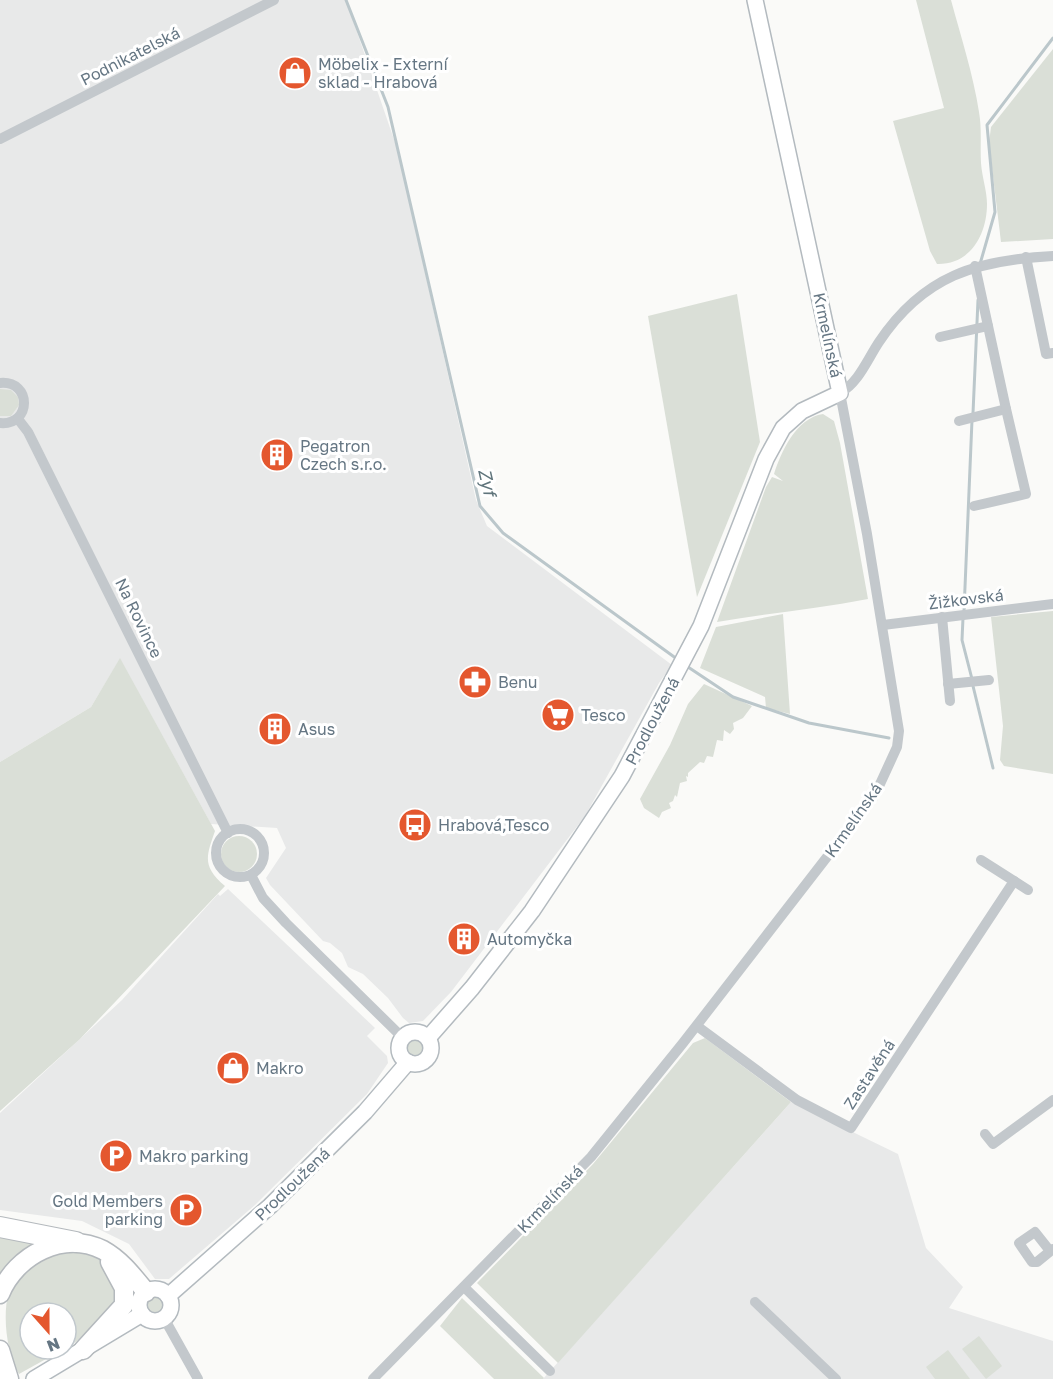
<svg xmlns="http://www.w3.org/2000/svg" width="1053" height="1379" viewBox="0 0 1053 1379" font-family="'Golos Text',sans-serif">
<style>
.built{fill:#e8e9e9}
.green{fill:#dadfd7}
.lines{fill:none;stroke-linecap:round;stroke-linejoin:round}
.stream{stroke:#bbc7cb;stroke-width:3}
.secondary-casing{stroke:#b3babf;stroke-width:18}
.trunk-casing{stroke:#b4b9bd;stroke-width:21}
.motorway-casing{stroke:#b4b9bd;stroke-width:22}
.minor{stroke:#c3c8cc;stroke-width:10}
.secondary{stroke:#fff;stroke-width:15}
.trunk{stroke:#fff;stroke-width:18}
.motorway{stroke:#fff;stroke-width:20}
.labels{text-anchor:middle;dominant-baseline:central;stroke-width:6;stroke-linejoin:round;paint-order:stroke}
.street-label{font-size:16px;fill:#657683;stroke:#fff}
.poi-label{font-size:16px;fill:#657683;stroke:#fff;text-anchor:start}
.water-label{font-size:18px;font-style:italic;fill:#60757c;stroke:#fff}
</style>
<rect width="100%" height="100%" fill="#fafaf8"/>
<g class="built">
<polygon points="0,0 346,0 398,151 476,500 487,526 672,665 659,683 585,816 451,992 423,1021 409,1023 403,1018 388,998 363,974 348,967 342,953 330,943 323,941 270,885 266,878 286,848 277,828 211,824 120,659 91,707 0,762"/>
<polygon points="228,889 375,1028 367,1036 387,1056 388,1063 367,1094 255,1205 169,1279 155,1279 129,1244 82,1221 0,1210 0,1113 122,1000 218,894 220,896"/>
<polygon points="791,1102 898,1154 926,1248 963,1287 949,1308 1053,1341 1053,1379 543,1379"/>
</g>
<g class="green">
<path d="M916 0H951C961 37 973 74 979 112 982 129 980 146 981 163 982 177 987 191 987 204 987 235 970 265 937 264L930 251 893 121 944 108Z"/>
<polygon points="1053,49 1053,239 1001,242 989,143 991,127"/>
<polygon points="737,294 760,442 697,597 648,316"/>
<polygon points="0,389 11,390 18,397 19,405 11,416 0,416"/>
<path d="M823 414 834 421 840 443 868 599C818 609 767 613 717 622L766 487 772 477 783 481 774 474C781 452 796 418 823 414Z"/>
<polygon points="1053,611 1053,774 1004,766 1000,760 1003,726 991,617"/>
<polygon points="783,614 790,714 766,708 765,697 700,668 716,627"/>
<path d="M120 658 215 831C206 857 202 866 225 886L80 1039 0 1111V762L91 707Z"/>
<polygon points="704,684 752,706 743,718 733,723 734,729 730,734 724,730 723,741 717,740 713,757 707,756 704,763 700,762 688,773 688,777 686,776 687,781 680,783 677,797 675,795 673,801 669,803 671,808 662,812 659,818 644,808 640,799 670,745 688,704"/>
<circle cx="239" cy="854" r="18"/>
<polygon points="705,1038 791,1102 558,1363 477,1283 593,1164 693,1043"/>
<circle cx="415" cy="1048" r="9"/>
<polygon points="0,1232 41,1241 0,1281"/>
<path d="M64 1247 95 1254 102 1260 118 1289 115 1305 77 1341 66 1348V1313H30V1349H64L19 1374C3 1346 0 1295 18 1271 32 1261 49 1255 64 1247Z"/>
<circle cx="155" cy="1305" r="8"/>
<polygon points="462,1298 544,1378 543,1379 494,1379 440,1326"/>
<polygon points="979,1336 1002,1366 986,1379 962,1349"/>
<polygon points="948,1350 970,1379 935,1379 926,1367"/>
</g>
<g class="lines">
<g class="stream">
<polyline points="346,0 388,107 480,506 503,533 677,659"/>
<polyline points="980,264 995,212 987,125 1053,38"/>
<polyline points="973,413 978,300"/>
<polyline points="964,611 972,420"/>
<polyline points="963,618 962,640 972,679"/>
<polyline points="685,665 733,697 809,723 889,738"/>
<polyline points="973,686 993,768"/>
</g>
<g class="secondary-casing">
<g id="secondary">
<circle cx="415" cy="1048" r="16"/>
<polyline points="428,1038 472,988 532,911 622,776 701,626 766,459 783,428 802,411 840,393 755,0"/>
<circle cx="155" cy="1305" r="16"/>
<polyline points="168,1296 270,1206 365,1112 408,1062"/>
<polyline points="34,1379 142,1314"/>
</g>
</g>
<g class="trunk-casing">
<g id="trunk">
<path d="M0 1294C16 1255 63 1230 103 1250 121 1260 133 1276 146 1292"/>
<polyline points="0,1350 9,1379"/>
<polyline points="83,1350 124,1305 124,1288 110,1262"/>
</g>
</g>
<g class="motorway-casing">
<polyline id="motorway" points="0,1227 76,1242"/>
</g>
<g class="minor">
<polyline points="0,139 274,0"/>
<polyline points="1026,257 1046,354 1053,353"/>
<polyline points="940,337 988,326"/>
<path d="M0 383C32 380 32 426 0 423"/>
<polyline points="18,419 28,432 228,833"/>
<polyline points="959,421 1006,409 975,266"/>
<polyline points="974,506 1026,494 1006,409"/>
<polyline points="942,617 950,701"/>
<polyline points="883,625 1053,604"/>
<polyline points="948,684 989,680"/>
<circle cx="240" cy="853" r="24"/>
<polyline points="251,875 263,898 286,923 403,1038"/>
<polyline points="1014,881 1028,890"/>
<polyline points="697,1026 797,1100 851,1128 1014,881 981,860"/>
<polyline points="985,1134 993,1144 1053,1100"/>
<polyline points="1050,1251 1035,1232 1019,1243 1032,1262 1037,1262 1053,1249"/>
<polyline points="464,1287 550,1371"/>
<polyline points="755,1302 836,1379"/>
<polyline points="164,1318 198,1379"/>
<path d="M373 1379 591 1157 683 1043 875 795 897 747 899 731 867 534 840 393C859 382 867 360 879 342 923 276 976 260 1053 256"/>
</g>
<use href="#secondary" class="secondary"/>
<use href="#trunk" class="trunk"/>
<use href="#motorway" class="motorway"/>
</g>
<defs>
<g id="shop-disc" transform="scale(1.725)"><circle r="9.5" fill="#e4572e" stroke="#fff"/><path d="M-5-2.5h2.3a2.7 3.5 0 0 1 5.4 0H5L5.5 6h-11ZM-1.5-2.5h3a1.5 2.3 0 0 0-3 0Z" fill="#fff"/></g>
<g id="building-disc" transform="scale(1.725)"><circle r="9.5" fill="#e4572e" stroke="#fff"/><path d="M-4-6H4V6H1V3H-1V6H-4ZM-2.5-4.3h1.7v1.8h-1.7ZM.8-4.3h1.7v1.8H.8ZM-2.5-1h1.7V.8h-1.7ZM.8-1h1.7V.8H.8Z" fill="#fff"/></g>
<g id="pharmacy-disc" transform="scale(1.725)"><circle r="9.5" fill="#e4572e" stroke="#fff"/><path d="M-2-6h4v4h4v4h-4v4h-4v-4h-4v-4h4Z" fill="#fff"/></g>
<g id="supermarket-disc" transform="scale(1.725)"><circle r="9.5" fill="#e4572e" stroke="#fff"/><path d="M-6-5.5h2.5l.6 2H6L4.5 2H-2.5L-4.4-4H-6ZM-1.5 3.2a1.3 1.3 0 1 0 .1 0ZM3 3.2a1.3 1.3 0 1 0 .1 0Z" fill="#fff"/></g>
<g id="bus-disc" transform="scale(1.725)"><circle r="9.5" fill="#e4572e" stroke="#fff"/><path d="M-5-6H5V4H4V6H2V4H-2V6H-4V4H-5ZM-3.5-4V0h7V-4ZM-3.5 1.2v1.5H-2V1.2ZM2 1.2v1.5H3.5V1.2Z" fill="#fff"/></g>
<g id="parking-disc" transform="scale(1.725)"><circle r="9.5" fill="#e4572e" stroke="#fff"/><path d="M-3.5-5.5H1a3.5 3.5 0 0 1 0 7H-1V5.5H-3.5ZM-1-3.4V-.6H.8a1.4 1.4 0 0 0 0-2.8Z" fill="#fff"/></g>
</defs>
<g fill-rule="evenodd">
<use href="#shop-disc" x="295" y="73"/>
<use href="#building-disc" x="277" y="455"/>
<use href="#pharmacy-disc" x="475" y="682"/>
<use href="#supermarket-disc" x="558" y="715"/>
<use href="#building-disc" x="275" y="729"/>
<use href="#bus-disc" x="415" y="825"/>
<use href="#building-disc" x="464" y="939"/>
<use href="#shop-disc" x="233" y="1068"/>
<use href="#parking-disc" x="116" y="1156"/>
<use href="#parking-disc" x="186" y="1210"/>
</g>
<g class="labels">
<g class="street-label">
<text transform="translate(130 56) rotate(-27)">Podnikatelská</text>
<text transform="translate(828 335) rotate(78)">Krmelínská</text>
<text transform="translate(966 599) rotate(-7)">Žižkovská</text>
<text transform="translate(139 618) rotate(64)">Na Rovince</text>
<text transform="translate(652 721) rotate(-62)">Prodloužená</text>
<text transform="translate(853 820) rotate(-55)">Krmelínská</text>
<text transform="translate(869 1074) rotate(-57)">Zastavěná</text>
<text transform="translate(292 1184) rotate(-44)">Prodloužená</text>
<text transform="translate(550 1199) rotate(-46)">Krmelínská</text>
</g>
<g class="poi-label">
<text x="318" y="64">Möbelix - Externí<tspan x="318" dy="18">sklad - Hrabová</tspan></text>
<text x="300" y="446">Pegatron<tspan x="300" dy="18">Czech s.r.o.</tspan></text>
<text x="498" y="682">Benu</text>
<text x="581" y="715">Tesco</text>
<text x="298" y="729">Asus</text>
<text x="438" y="825">Hrabová,Tesco</text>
<text x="487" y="939">Automyčka</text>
<text x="256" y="1068">Makro</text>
<text x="139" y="1156">Makro parking</text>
<text x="163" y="1201" text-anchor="end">Gold Members<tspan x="163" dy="18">parking</tspan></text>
</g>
<g class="water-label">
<text transform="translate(488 482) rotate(77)">Zyf</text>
</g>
</g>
<g transform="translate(48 1331) rotate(159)"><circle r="28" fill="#ffffff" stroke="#c1c8cd" stroke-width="1.5"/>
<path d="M0-4.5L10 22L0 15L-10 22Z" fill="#e4572e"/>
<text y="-9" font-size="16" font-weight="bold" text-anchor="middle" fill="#657683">N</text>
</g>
</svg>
